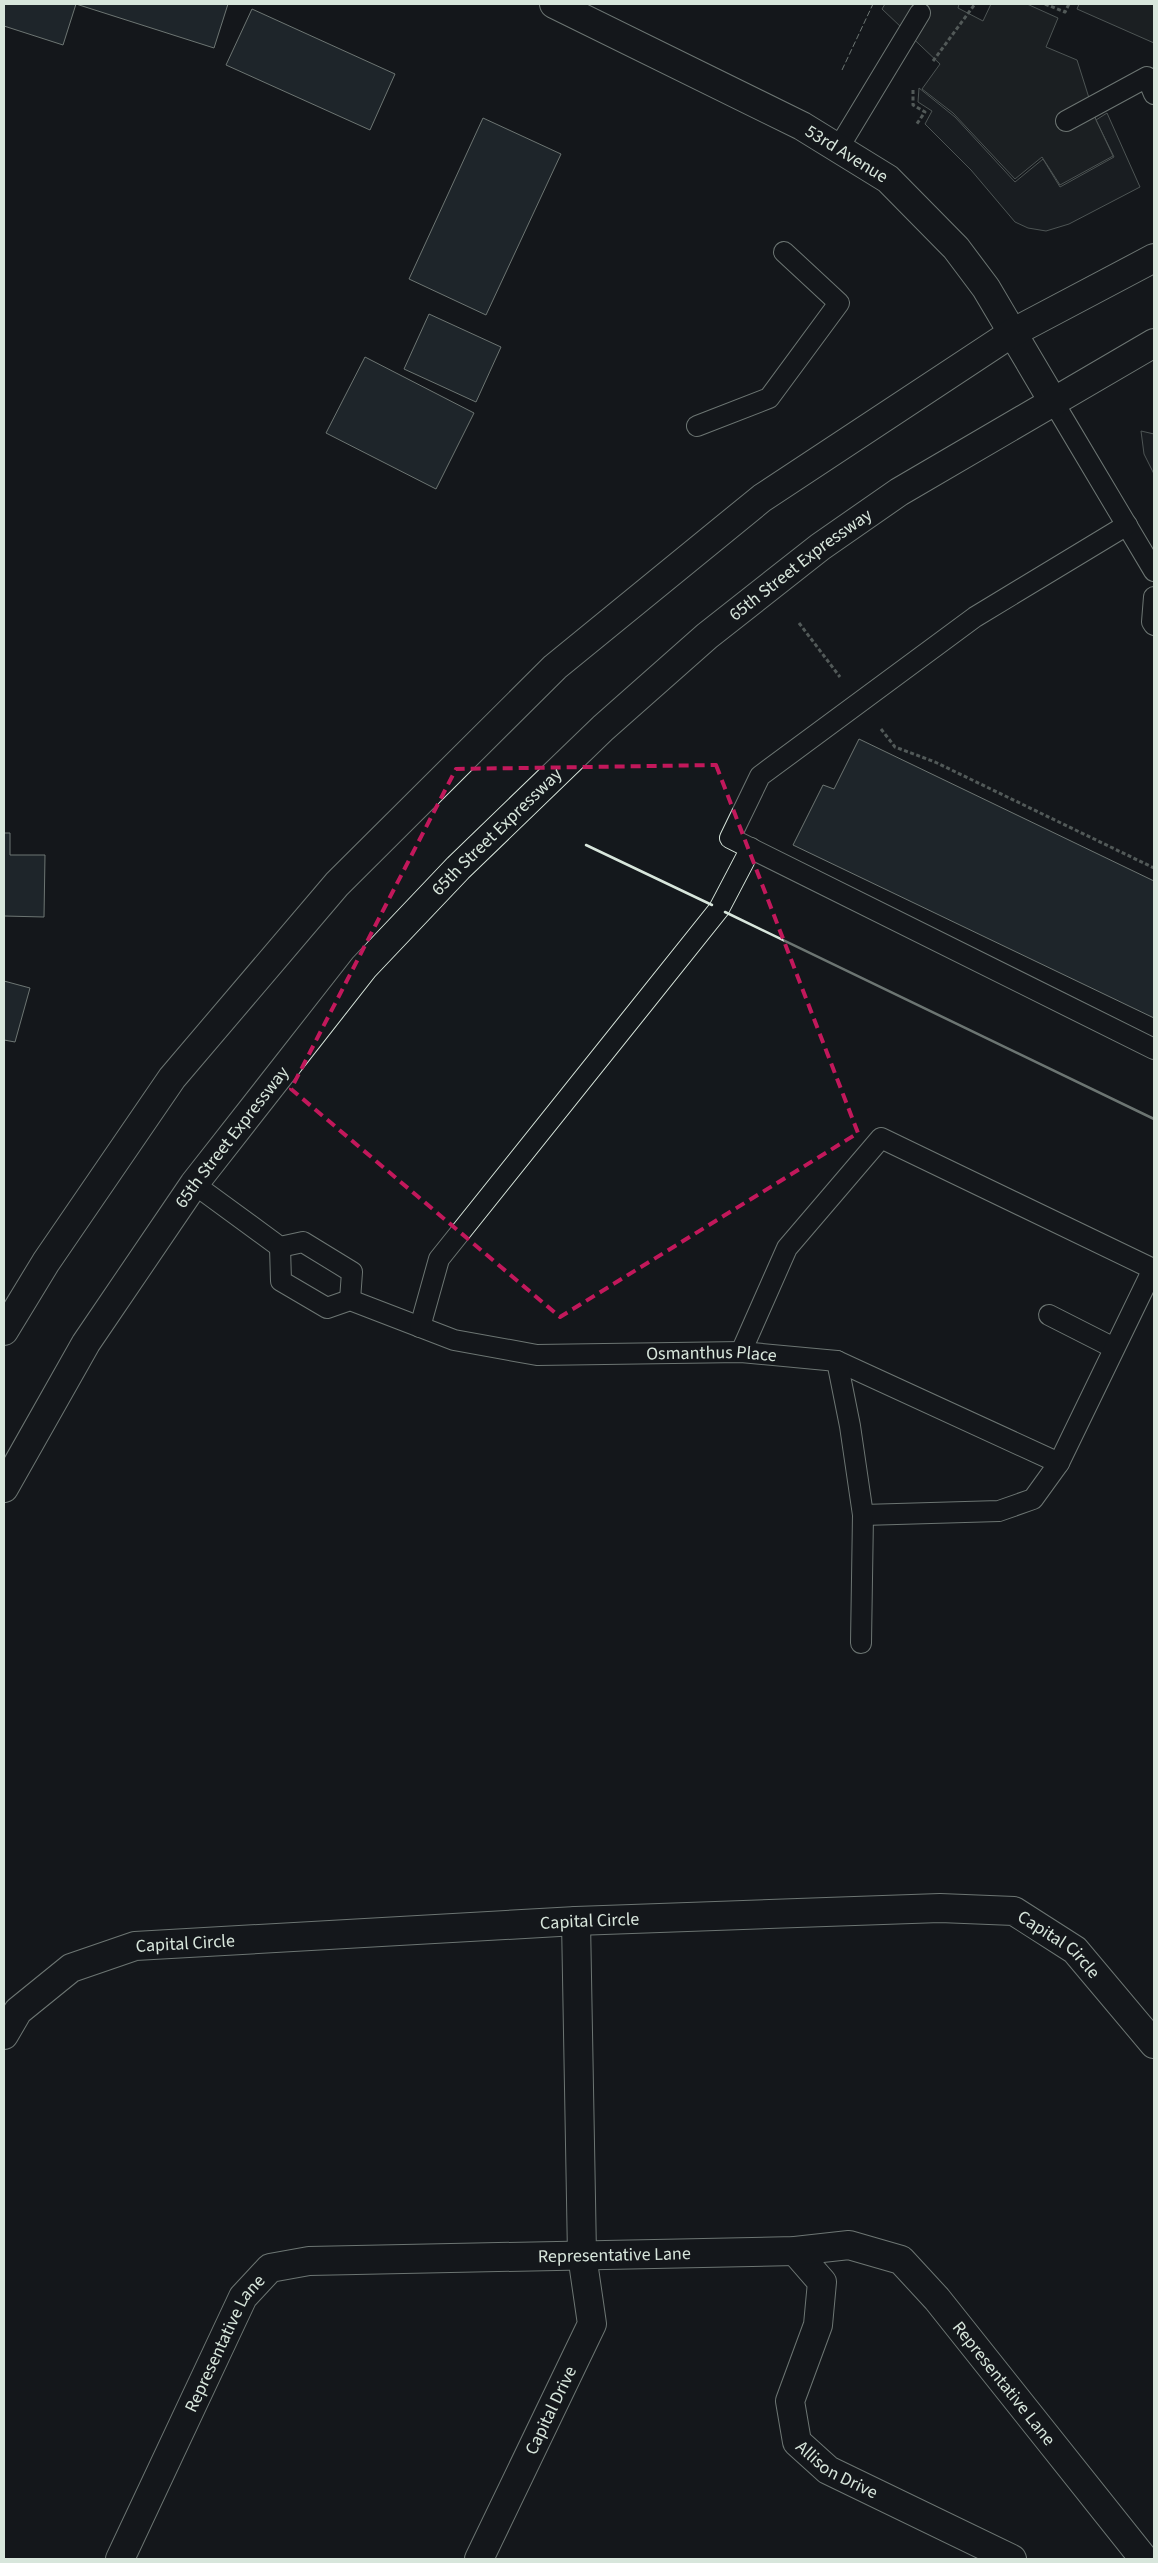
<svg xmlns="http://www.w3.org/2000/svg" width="1158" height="2563" viewBox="0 0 1158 2563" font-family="'Source Sans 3',sans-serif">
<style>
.green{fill:#202428;stroke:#939e99}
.parking{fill:#24282b;stroke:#939e99}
.building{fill:#2c363c;stroke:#d8e6dc}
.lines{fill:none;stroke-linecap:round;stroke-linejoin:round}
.lane-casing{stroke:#d8e6dc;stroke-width:22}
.street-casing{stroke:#d8e6dc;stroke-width:30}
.secondary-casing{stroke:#d8e6dc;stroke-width:30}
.path{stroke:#9da8a2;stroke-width:3;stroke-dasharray:4 2.5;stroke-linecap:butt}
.lane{stroke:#14181c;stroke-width:20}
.street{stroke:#14181c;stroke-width:28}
.secondary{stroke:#14181c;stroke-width:28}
.fence{stroke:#d8e6dc;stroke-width:1;stroke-dasharray:6 2.5;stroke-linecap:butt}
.wall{stroke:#d8e6dc;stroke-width:2.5}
.marked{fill:none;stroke:#c2185b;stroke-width:4;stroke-dasharray:10 6;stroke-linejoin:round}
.labels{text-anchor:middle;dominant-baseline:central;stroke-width:4;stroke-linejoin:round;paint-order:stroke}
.street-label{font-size:18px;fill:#d8e6dc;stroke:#14181c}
</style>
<rect width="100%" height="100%" fill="#14181c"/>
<g class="green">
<polygon points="919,88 955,117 1015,182 1043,159 1060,187 1114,157 1096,120 1107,113 1140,187 1069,224 1046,231 1028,228 1015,222 971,170 925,124 932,111 918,102"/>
<polygon points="1141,431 1154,434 1154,474 1144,454"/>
</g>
<g class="parking">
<polygon points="885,4 959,4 958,8 983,21 991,4 1027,4 1058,18 1046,47 1077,60 1096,120 1113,156 1060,185 1042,157 1015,179 953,113 922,89 940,64 882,9"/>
<polygon points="1079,4 1154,4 1154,43 1077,9"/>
</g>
<g class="building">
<polygon points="4,4 76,4 63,45 4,26"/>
<polygon points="76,4 228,4 214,48"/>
<polygon points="252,9 395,74 370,130 226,65"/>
<polygon points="483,118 561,154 486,315 409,279"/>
<polygon points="429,314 501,347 476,402 404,369"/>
<polygon points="365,357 474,413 436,489 326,433"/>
<polygon points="859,739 1154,881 1154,1018 793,845 823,785 834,789"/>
<polygon points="4,833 10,833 10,855 45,855 44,917 4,916"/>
<polygon points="4,981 30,988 15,1042 4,1040"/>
</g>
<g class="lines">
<g class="lane-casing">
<g id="lane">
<polyline points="1066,121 1147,77 1154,94"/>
<polyline points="839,147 920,13"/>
<polyline points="1054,403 1154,571"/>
<polyline points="697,426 769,398 839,303 784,252"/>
<polyline points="1127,525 975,617 760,776 730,838 1154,1049"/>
<polyline points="1154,597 1152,622 1154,625"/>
<polyline points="194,1184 280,1247 303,1242 352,1272 350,1300"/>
<path id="s1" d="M280 1247 281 1281 327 1308 350 1300 454 1340 537 1355 741 1352 837 1361 1059 1463"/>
<polyline points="1049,1315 1114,1348"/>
<polyline points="420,1327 439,1259 719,909 751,848"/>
<polyline points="741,1352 787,1248 881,1138 1153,1269 1059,1463 1033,1499 999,1511 863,1515"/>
<polyline points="837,1361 850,1426 863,1515 861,1643"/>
</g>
</g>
<g class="street-casing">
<g id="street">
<path id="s2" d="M4 2035 18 2011 71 1968 135 1946 576 1921 940 1908 1014 1911 1075 1950 1154 2044"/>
<path id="s3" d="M795 2251 822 2282 818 2325 790 2401 797 2442 828 2470 1012 2559"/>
<path id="s4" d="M120 2559 243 2297 270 2268 309 2261 795 2251 849 2245 901 2260 937 2299 1144 2559"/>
<path id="s5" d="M479 2559 592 2324 582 2255 576 1921"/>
</g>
</g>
<g class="secondary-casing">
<g id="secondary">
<path id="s6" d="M554 4 802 126 888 179 956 248 986 288 1054 403"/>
<polyline points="4,1331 46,1262 172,1078 337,884 555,667 762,498 1012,333 1154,258"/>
<path id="s7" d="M4 1488 86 1343 194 1184 364 967 458 868 603 728 707 636 820 547 899 492 1154 343"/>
</g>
</g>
<g class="path">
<polyline points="1045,4 1065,12 1069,4"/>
<polyline points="933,61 975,4"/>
<polyline points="913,90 913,105 925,112 916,125"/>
<polyline points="799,623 840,677"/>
<polyline points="881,729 895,747 935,762 1154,868"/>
</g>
<use href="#lane" class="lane"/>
<use href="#street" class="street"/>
<use href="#secondary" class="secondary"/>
<polyline class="fence" points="842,70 873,4"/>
<g class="wall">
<polyline points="586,845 712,905"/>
<polyline points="725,912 1154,1119"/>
</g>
</g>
<path d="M0 0H1158V2563H0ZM716 765 858 1133 560 1317 291 1089 456 769Z" fill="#14181c" fill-opacity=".55" fill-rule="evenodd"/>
<path class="marked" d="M716 765 858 1133 560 1317 291 1089 456 769Z"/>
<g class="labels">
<g class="street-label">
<text stroke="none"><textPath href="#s6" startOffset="329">53rd Avenue</textPath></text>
<text stroke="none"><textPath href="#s7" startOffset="1229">65th Street Expressway</textPath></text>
<text stroke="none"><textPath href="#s7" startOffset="824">65th Street Expressway</textPath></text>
<text stroke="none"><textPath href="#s7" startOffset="419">65th Street Expressway</textPath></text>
<text stroke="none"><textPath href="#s1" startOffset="482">Osmanthus Place</textPath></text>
<text stroke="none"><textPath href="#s2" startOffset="619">Capital Circle</textPath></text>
<text stroke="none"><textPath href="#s2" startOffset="214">Capital Circle</textPath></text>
<text stroke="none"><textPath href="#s2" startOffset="1100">Capital Circle</textPath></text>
<text stroke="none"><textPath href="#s4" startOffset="674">Representative Lane</textPath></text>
<text stroke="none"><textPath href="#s4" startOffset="240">Representative Lane</textPath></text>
<text stroke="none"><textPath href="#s4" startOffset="1124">Representative Lane</textPath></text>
<text stroke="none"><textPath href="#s5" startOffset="165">Capital Drive</textPath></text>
<text stroke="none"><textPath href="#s3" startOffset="256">Allison Drive</textPath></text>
</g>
</g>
<rect width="1158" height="2563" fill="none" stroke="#d8e6dc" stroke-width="10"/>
</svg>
